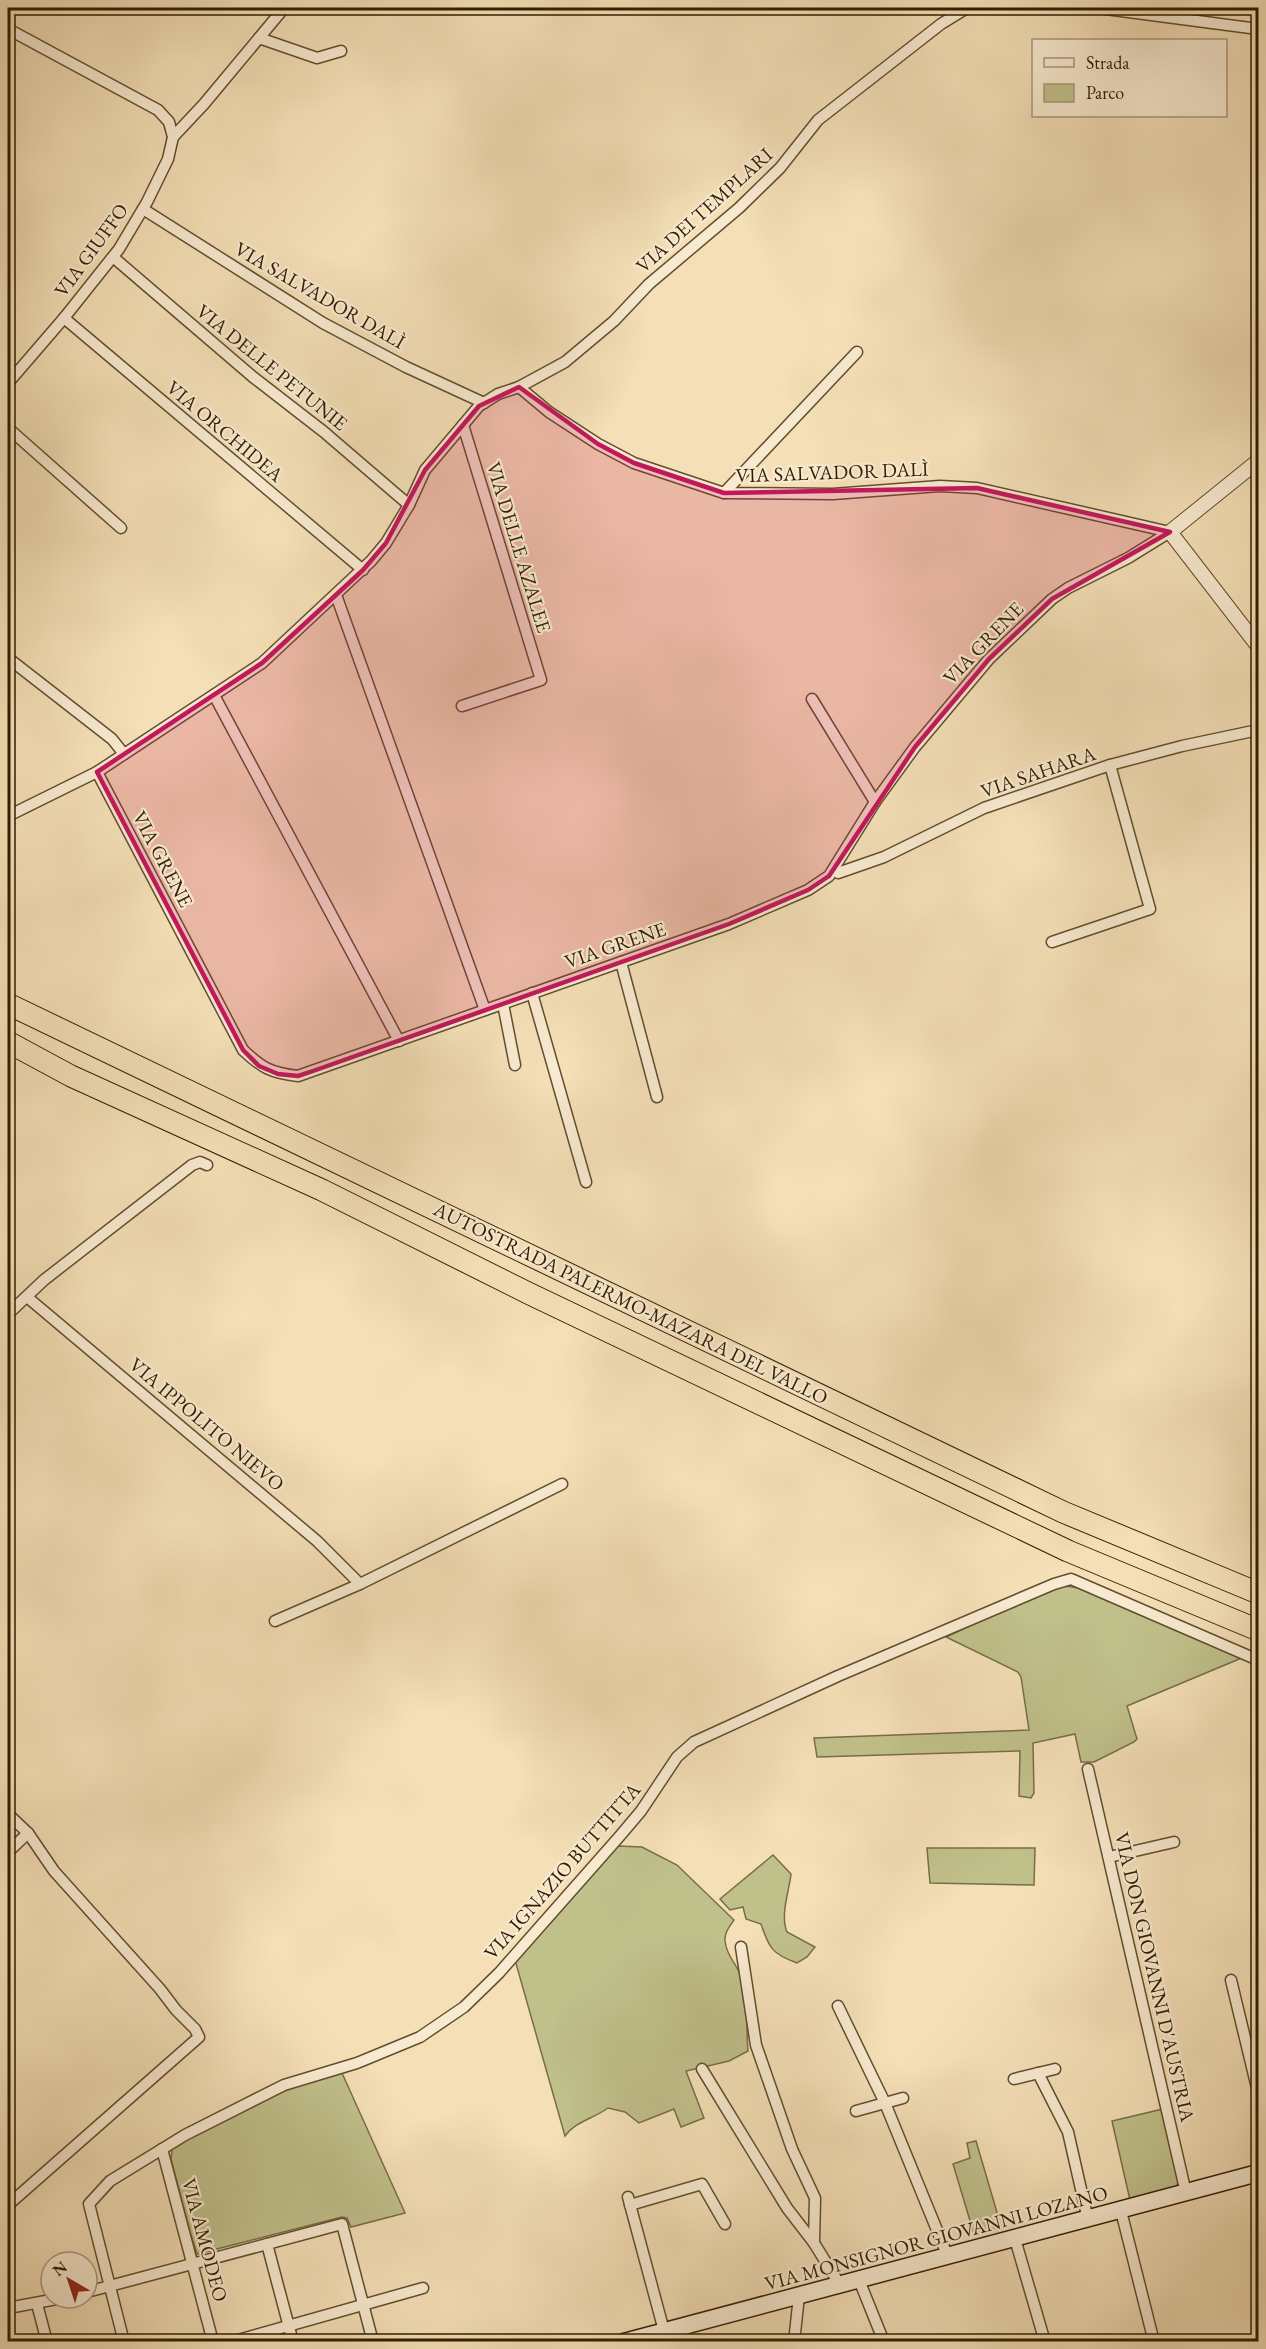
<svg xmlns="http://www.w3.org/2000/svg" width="1266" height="2349" viewBox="0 0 1266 2349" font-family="'EB Garamond',serif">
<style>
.green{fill:#c0c08b;stroke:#786e46;stroke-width:1.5}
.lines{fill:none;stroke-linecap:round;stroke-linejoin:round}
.minor-casing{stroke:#614e2e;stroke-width:13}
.tertiary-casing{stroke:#614e2e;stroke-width:16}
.secondary-casing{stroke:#301d00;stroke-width:19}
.motorway-casing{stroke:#301d00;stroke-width:23}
.minor{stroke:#f8ead0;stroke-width:10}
.tertiary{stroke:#f8ead0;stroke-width:14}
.secondary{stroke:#f8ead0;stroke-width:16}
.motorway{stroke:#f4dfb7;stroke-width:21}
.marked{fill:#c2185b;fill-opacity:0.2;stroke:#c2185b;stroke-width:4.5;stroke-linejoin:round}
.labels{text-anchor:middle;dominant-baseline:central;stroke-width:4.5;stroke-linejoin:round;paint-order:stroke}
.street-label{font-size:20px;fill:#301d00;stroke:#f8ead0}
</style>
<rect width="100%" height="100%" fill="#f4dfb7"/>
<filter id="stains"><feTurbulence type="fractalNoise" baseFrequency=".00333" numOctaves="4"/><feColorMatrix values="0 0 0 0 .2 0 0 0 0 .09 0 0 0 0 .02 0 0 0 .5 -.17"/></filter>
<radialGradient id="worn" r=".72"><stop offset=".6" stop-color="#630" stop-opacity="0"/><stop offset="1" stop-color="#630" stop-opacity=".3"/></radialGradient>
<g class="green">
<path d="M1063 1586C1093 1587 1123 1606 1150 1618 1181 1632 1212 1645 1244 1657L1127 1706 1137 1739 1134 1742 1094 1762H1081L1075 1734 1033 1743 1034 1793 1031 1798 1019 1796 1020 1751 817 1757 814 1738 1029 1730 1021 1677 1018 1672 946 1637 1045 1590Z"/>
<path d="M618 1846 642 1847 677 1865 734 1920C730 1926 724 1933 725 1941 727 1958 736 1962 740 1975 748 1998 746 2027 748 2051L729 2061 686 2071 704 2118 681 2127 674 2109 639 2123 625 2112 608 2108C593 2119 576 2121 565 2136L515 1960Z"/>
<polygon points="927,1848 1035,1848 1034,1885 930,1883"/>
<path d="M773 1855 791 1874C789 1892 780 1915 787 1932L815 1947 807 1957 797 1963C772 1954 769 1948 761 1924L746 1919 743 1907 730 1910 720 1899Z"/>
<polygon points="342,2073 405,2213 351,2227 347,2218 342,2217 197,2254 190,2232 171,2159 172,2150 176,2143 273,2096 296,2086"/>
<polygon points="1163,2109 1179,2180 1176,2188 1130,2200 1112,2121"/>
<polygon points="976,2141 1001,2226 974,2234 953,2164 970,2158 967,2143"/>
</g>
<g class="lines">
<g class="minor-casing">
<g id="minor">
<polyline points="1098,8 1258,29"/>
<polyline points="8,29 158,110 169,122 173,137 168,159 147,202 119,249 64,318 8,383"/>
<polyline points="259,38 317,58 341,51"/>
<polyline points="173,137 204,104 284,8"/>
<polyline points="143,209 323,323 406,367 484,403"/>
<polyline points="113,257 253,377 324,432 409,505"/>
<polyline points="64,318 363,570"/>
<polyline points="519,387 549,412 598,444 634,463 724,493 833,494 940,486 977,488 1170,532"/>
<polyline points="8,428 121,528"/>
<polyline points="724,493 857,352"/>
<polyline points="336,595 485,1010"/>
<polyline points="8,658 112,739 124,754"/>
<polyline points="214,695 399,1041"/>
<polyline points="812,699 875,802"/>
<polyline points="462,706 541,680 463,425"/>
<path d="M97 772 243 1050C262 1068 271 1073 298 1076L729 924 808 890 829 876 875 802 915 747 989 659 1052 599 1068 588 1128 558 1170 532"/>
<polyline points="8,816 97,772 262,663 371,561 386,543 409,505 425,470 479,406 498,394 519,387 565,362 614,321 649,284 739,208 780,168 818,120 941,24 967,8"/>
<polyline points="838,873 884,857 984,808 1110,765 1182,746 1258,730"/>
<polyline points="1052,942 1150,909 1110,765"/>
<polyline points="621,962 657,1097"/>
<polyline points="532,993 586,1182"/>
<polyline points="503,1004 515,1065"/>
<polyline points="27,1297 317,1541 360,1584"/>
<polyline points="8,1314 44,1280 192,1165 200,1162 207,1165"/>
<polyline points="275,1621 360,1584 562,1484"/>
<polyline points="1088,1769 1186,2193"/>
<polyline points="8,1814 28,1833 54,1871 160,1989 176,2010 195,2029 199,2037 8,2205"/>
<polyline points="8,1852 28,1833"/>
<polyline points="1109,1857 1174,1842"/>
<polyline points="741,1947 756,2045 792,2149 815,2198 814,2243"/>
<polyline points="1231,1980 1258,2092"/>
<polyline points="838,2006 885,2103 948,2257"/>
<polyline points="702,2069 787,2208 814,2243 840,2285"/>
<polyline points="1038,2073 1068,2132 1088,2220"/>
<polyline points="1014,2079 1055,2069"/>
<polyline points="856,2111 903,2098"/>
<polyline points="162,2149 213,2342"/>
<polyline points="628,2197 667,2342"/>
<polyline points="630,2205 702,2184 725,2224"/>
<polyline points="1121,2211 1154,2342"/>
<polyline points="1015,2239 1045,2342"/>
<polyline points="267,2244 293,2342"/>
<polyline points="859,2280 884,2342"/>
<polyline points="87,2292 342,2224 373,2342"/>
<polyline points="37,2304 47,2342"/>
<polyline points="8,2308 62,2298"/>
<polyline points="124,2342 89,2204 110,2181 185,2135 284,2085 357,2063 420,2037 464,2007 499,1973 619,1837 641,1811 677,1757 694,1742 838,1676 1054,1584 1071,1579 1258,1660"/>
<polyline points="231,2342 423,2288"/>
<polyline points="794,2342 799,2296"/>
</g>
</g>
<g class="tertiary-casing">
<polyline id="tertiary" points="1258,461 1170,532 1258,646"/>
</g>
<g class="secondary-casing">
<polyline id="secondary" points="624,2342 1258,2173"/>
</g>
<g class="motorway-casing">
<g id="motorway">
<polyline points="8,1004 1063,1512 1258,1593"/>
<polyline points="8,1042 71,1076 322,1190 528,1293 1068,1551 1258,1630"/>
</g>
</g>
<use href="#minor" class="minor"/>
<use href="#tertiary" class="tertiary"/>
<use href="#secondary" class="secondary"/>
<use href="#motorway" class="motorway"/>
</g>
<path class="marked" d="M519 387 598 444 634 463 724 493 977 488 1170 532 1052 599 989 659 915 747 829 876 808 890 729 924 313 1071 298 1076 278 1074 259 1066 243 1050 97 772 262 663 363 570 386 543 425 470 479 406Z"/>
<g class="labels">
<g class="street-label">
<text transform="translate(704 210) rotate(-42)">VIA DEI TEMPLARI</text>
<text transform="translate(91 250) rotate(-54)">VIA GIUFFO</text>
<text transform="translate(320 295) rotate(30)">VIA SALVADOR DALÌ</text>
<text transform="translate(272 367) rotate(39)">VIA DELLE PETUNIE</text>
<text transform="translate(225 431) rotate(40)">VIA ORCHIDEA</text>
<text transform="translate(832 472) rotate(-2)">VIA SALVADOR DALÌ</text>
<text transform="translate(519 547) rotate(73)">VIA DELLE AZALEE</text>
<text transform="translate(983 643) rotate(-46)">VIA GRENE</text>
<text transform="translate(1038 772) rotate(-19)">VIA SAHARA</text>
<text transform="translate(163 859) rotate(62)">VIA GRENE</text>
<text transform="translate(615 945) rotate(-19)">VIA GRENE</text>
<text transform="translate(631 1303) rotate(26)">AUTOSTRADA PALERMO-MAZARA DEL VALLO</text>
<text transform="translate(207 1424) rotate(40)">VIA IPPOLITO NIEVO</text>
<text transform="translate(562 1871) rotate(-49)">VIA IGNAZIO BUTTITTA</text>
<text transform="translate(1155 1977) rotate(77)">VIA DON GIOVANNI D'AUSTRIA</text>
<text transform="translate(936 2238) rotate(-15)">VIA MONSIGNOR GIOVANNI LOZANO</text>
<text transform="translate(205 2240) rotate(75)">VIA AMODEO</text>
</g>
</g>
<rect width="1266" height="2349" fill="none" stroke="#f4dfb7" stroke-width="30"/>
<rect x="9" y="9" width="1248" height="2331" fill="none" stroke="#301d00" stroke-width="3"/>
<rect x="15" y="15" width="1236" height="2319" fill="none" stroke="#301d00" stroke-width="1.5"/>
<rect x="1032" y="39" width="195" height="78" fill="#f8ead0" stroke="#a8987d" stroke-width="1.5"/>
<rect x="1044" y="58" width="30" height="9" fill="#f8ead0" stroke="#a8987d" stroke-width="1.5"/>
<text x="1086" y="69" font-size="18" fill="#301d00">Strada</text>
<rect x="1044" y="84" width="30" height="18" fill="#c0c08b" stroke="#a8987d" stroke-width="1.5"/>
<text x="1086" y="99" font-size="18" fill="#301d00">Parco</text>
<g transform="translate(69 2280) rotate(321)"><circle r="28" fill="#f8ead0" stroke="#a8987d" stroke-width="1.5"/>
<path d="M0-4.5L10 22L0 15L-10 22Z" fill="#8f2418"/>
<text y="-9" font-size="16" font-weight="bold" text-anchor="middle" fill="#301d00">N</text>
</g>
<rect width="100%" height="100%" filter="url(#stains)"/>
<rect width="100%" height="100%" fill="url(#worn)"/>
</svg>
